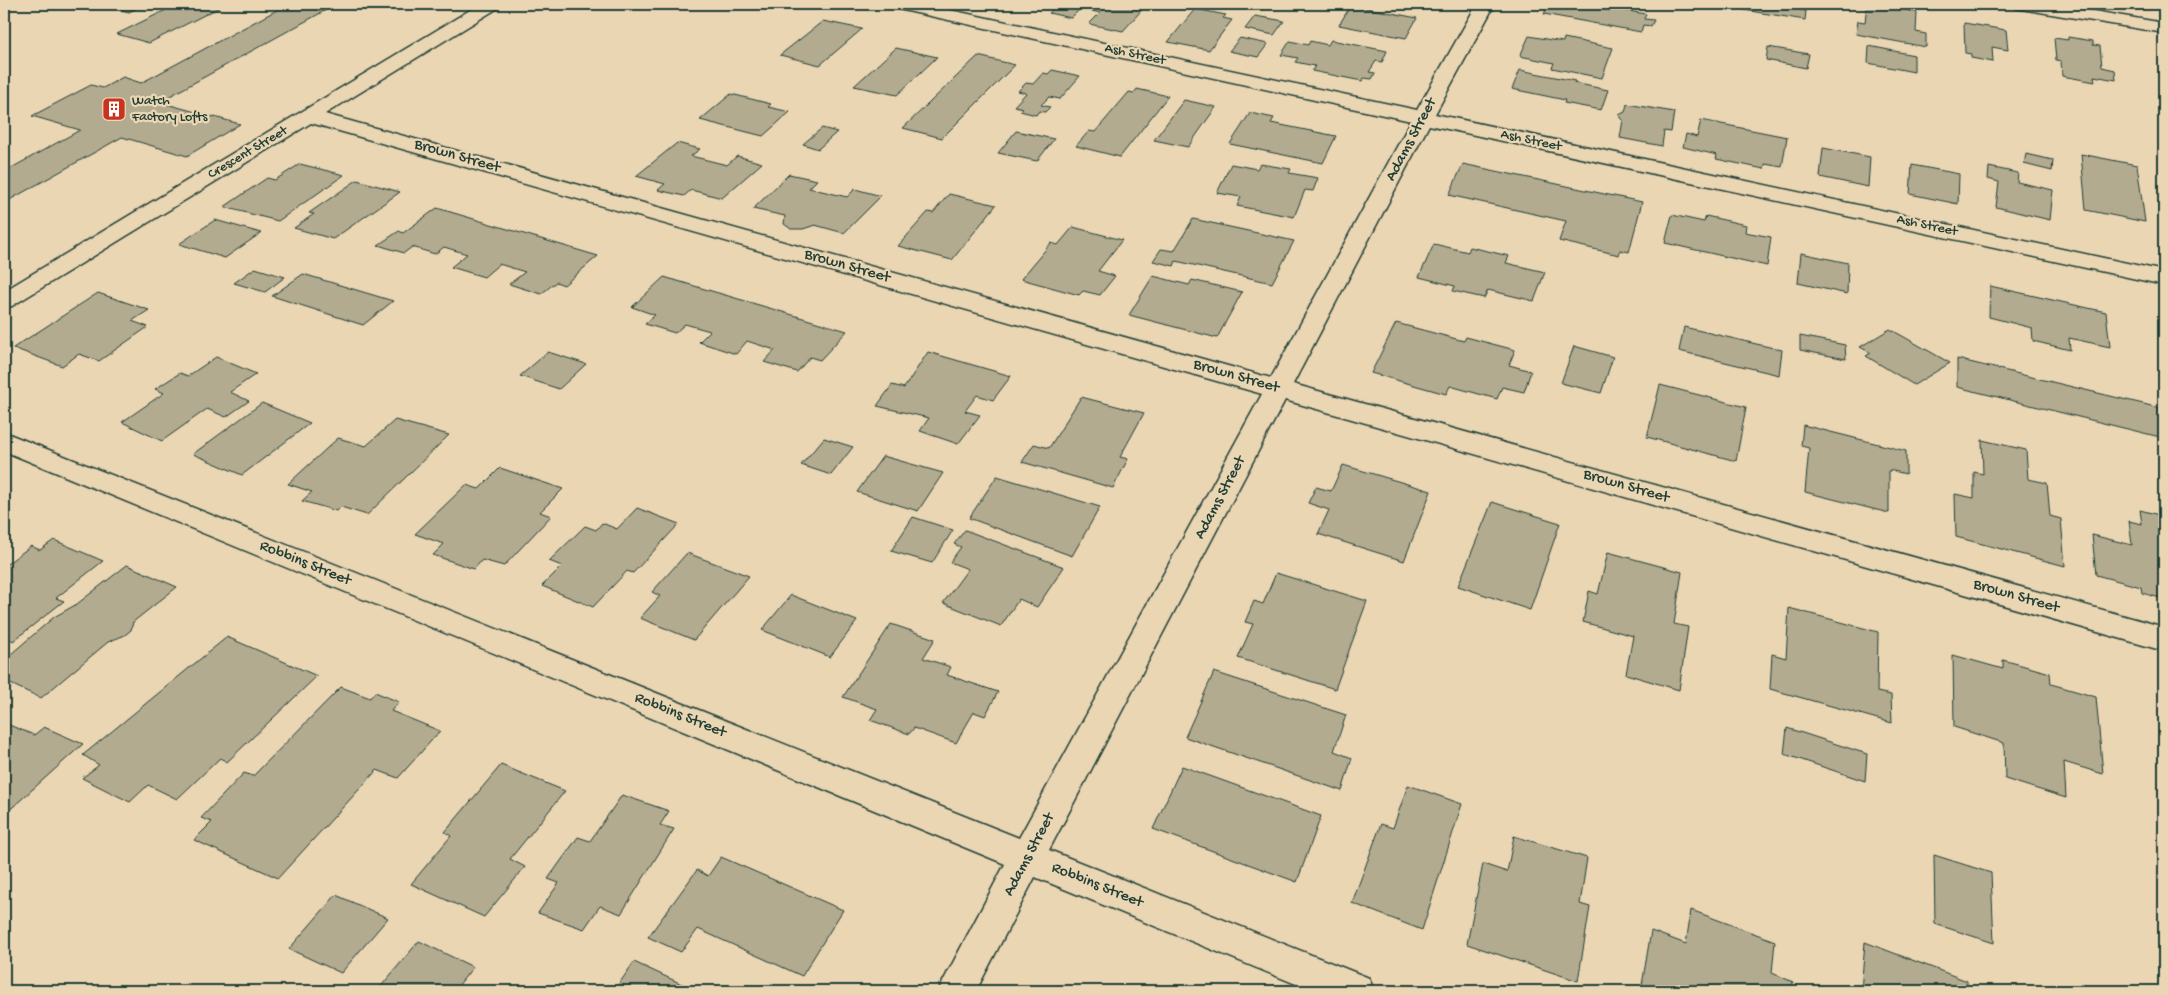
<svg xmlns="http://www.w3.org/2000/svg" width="2168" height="995" viewBox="0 0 2168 995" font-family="'Gochi Hand',sans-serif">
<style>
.building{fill:#b2ab90;stroke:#1f3d34}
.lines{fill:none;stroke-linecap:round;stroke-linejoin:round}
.minor-casing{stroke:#1f3d34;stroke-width:3}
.minor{fill:#ebd6b4;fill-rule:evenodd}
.labels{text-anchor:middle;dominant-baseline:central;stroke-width:4.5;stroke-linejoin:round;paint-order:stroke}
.far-street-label{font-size:14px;fill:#1f3d34;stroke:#ebd6b4}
.far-poi-label{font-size:14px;fill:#1f3d34;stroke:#ebd6b4;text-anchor:start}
.street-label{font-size:16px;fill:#1f3d34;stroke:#ebd6b4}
</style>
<rect width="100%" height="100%" fill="#ebd6b4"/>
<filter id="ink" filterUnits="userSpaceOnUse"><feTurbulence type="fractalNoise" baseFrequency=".02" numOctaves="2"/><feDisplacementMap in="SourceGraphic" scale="10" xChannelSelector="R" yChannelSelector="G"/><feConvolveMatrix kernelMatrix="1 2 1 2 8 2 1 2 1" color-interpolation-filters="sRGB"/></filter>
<g filter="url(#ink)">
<g class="building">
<polygon points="97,4 146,4 129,12"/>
<polygon points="178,4 226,4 149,43 117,34"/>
<polygon points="288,4 337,4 159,102 240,124 187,156 122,137 4,203 4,172 80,130 32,116 91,85 103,88 123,77 141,83"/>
<polygon points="1059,4 1085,4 1071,18 1049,13"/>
<polygon points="1094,4 1147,4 1123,31 1089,24 1100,13 1088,10"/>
<polygon points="1549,4 1587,4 1646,14 1644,19 1654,20 1651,26 1643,25 1641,32 1544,14"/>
<polygon points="1745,4 1802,4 1801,10 1806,11 1805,20 1744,10"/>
<polygon points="1867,4 1917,12 1916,32 1926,34 1926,47 1856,34 1858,21 1865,22"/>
<polygon points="2141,4 2164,4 2164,10 2141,6"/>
<polygon points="1351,5 1417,18 1406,38 1339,25"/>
<polygon points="1195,9 1226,15 1223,18 1232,20 1209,50 1168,42"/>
<polygon points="1255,16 1284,21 1274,35 1245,29"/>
<polygon points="823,21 862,29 820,65 780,55"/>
<polygon points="1964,23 2006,30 2008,50 1992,47 1993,62 1971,58 1971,54 1965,53"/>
<polygon points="1529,36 1563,42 1564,38 1613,48 1602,78 1552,68 1554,63 1520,56"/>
<polygon points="2068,37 2093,41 2093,45 2100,46 2102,67 2115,70 2116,80 2094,76 2095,82 2062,76 2061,61 2056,60 2054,38 2068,40"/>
<polygon points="1240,38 1268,44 1258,57 1229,51"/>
<polygon points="1331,40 1387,51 1382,62 1376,61 1369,72 1375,73 1372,79 1364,78 1362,81 1312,71 1315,66 1295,62 1298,58 1281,55 1290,41 1308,45 1310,41 1328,45"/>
<polygon points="1869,46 1914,55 1914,72 1868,63"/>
<polygon points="1768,47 1809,54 1806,68 1766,60"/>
<polygon points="896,48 937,57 897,95 854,86"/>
<polygon points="978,56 1015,65 942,138 903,128"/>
<polygon points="1052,70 1080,76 1060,99 1049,97 1041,105 1050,107 1045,112 1039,111 1036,115 1020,111 1023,108 1014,106 1026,93 1018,91 1026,83 1033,84 1043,73 1048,74"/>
<polygon points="1520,70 1575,81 1574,83 1608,90 1601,110 1564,103 1565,100 1512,89"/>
<polygon points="1137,89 1168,96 1120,157 1076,146 1089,131 1095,132 1129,92 1134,93"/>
<polygon points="731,94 771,104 768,107 790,112 763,136 700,120"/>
<polygon points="1184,100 1216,107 1188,147 1154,140"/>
<polygon points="1627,104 1674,112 1671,132 1664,131 1662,146 1620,138 1623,120 1619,115 1625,112"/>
<polygon points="1250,113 1274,118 1271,123 1336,136 1323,163 1230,144"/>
<polygon points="1701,120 1787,137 1782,167 1765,164 1764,169 1716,159 1717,155 1683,147 1686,134 1697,137"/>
<polygon points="822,128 837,132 818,149 803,144"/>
<polygon points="1016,131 1054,139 1037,161 998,153"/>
<polygon points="677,143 700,149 691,156 727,165 737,156 762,163 722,198 691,190 684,196 658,190 665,184 636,176"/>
<polygon points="1823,148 1870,157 1868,187 1820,177"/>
<polygon points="2026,154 2053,160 2052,171 2024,164"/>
<polygon points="2081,154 2137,165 2145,222 2086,210"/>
<polygon points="300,164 344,175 278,221 224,207 267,178 275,180"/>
<polygon points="1231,164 1257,169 1260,164 1291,169 1289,173 1318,178 1313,191 1305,190 1294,217 1237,206 1241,197 1217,193"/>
<polygon points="1463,164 1642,202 1629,252 1620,250 1619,255 1559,241 1566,221 1449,195"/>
<polygon points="1912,165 1959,174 1958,204 1910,194"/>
<polygon points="1989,167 2018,173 2017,182 2053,190 2050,220 1996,207 1999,182 1988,179"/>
<polygon points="789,174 817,180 809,188 847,197 855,189 881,196 844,233 815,225 803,229 791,229 784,224 785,216 753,209"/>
<polygon points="357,180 400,192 333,239 294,228 314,214 309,213"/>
<polygon points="949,194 996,205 952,260 898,246 928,212 933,213"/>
<polygon points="437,208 598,256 564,285 556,282 541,294 509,284 525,272 499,264 484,277 451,267 467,254 444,247 435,254 412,247 404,253 378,245 399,231 403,233"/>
<polygon points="1672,215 1704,222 1706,216 1746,225 1745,232 1771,237 1767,266 1665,243"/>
<polygon points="1193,219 1294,241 1272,283 1176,261 1174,266 1153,261 1161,249 1174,251"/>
<polygon points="215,220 261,233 225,258 179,244"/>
<polygon points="1073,227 1122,240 1098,271 1115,276 1100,295 1083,291 1079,295 1021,279 1051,243 1058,245"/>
<polygon points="1434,244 1468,252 1470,247 1509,256 1506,263 1545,272 1534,301 1488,290 1484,298 1453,291 1455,286 1419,277"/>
<polygon points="1801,253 1848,263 1847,294 1798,283"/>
<polygon points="255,268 285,277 265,292 234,283"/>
<polygon points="303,274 393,301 363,325 272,296"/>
<polygon points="1153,276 1189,285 1192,280 1242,292 1217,338 1129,315"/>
<polygon points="664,277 847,331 820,360 810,357 797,372 764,362 775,350 747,341 736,354 699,342 710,331 685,324 675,333 645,324 655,315 632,307"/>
<polygon points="1990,286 2106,312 2110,347 2069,338 2070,350 2033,341 2032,328 1989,317"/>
<polygon points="98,293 149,310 132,321 148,327 99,361 79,354 62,366 13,348"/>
<polygon points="1396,323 1464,341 1466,337 1515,350 1509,365 1531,371 1524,392 1502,387 1497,399 1450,386 1446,394 1371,373"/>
<polygon points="1684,327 1782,350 1779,375 1679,351"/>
<polygon points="1890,329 1950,363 1914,385 1866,356 1871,353 1860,347"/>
<polygon points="1800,336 1845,345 1846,359 1800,350"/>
<polygon points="1574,346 1613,357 1601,393 1561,383"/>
<polygon points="548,352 586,364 559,389 520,376"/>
<polygon points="928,352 1011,376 993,400 977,395 965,411 980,415 958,444 920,431 929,418 877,406 892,385 904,388"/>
<polygon points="216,357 256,374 230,392 249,401 226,417 207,409 162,441 122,422 164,393 155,389 180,373 188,376"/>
<polygon points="1957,359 2164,409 2164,438 1957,387"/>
<polygon points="1660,385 1746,407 1736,461 1647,437"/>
<polygon points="1081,397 1144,413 1120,457 1128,459 1113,488 1022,462 1034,444 1049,448"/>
<polygon points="262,403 310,423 242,475 193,454"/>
<polygon points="395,420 449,435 367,515 341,507 337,511 302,501 312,492 288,484 338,438 366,446"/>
<polygon points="1803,425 1906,451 1906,474 1889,470 1889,513 1805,492 1809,448 1801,446"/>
<polygon points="824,438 853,447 831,475 801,465"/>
<polygon points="1982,440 2026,450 2028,479 2047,483 2050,516 2061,519 2065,566 1956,537 1955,494 1974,498 1974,472 1983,474"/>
<polygon points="883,456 943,473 918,511 857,492"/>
<polygon points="1343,465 1431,491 1404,561 1318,534 1329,510 1308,503 1316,487 1331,491"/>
<polygon points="500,468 563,489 540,512 551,516 504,566 482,560 474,569 433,555 444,544 415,534 466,485 479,489"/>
<polygon points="997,476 1100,507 1072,556 969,518"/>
<polygon points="1492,502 1560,523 1530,610 1458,586"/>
<polygon points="637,508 679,524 633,573 627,571 593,607 542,586 562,566 549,561 585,526 596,530 602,523 617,529"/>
<polygon points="2140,510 2163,516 2164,599 2142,593 2141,587 2096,575 2092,535 2132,545 2129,521 2142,524"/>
<polygon points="913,517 953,530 932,563 891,551"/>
<polygon points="965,530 1064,567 1037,607 1019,599 1001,626 943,603 968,569 950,562 961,547 954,544"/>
<polygon points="54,540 103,561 56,598 64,601 13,641 7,637 4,640 4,566 31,546 40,550"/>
<polygon points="1608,552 1682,572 1674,624 1688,627 1679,690 1626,674 1633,636 1583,622 1589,591 1598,594"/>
<polygon points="687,553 749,576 694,640 640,618 660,596 652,592"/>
<polygon points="127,565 177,587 133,622 131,630 125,635 108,642 41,698 4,681 4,660 54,617 77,604"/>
<polygon points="1276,573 1367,601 1335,689 1238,658 1253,624 1245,622 1254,601 1263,604"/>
<polygon points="791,595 857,621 830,657 762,630"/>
<polygon points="1789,608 1878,632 1877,692 1891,695 1892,723 1770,689 1772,654 1786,658"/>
<polygon points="891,624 935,639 923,658 951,667 947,675 998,692 985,716 974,712 956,743 914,728 909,734 870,720 877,709 843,697"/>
<polygon points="227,637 317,676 227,762 220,758 177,799 148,785 130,802 82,778 99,765 83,755"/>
<polygon points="1953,655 2003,669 2003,660 2050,673 2051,684 2096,697 2103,774 2064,762 2066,798 2005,779 2004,743 1954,727"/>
<polygon points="1214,672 1346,715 1334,751 1352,758 1342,791 1185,737"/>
<polygon points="341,687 370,698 375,692 399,702 391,711 440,731 398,778 377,770 278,878 194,840 212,822 201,818 244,773 253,776"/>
<polygon points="4,723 34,735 44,727 83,744 4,815"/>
<polygon points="1787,728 1867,754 1865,781 1784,754"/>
<polygon points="501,765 565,791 510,859 525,867 484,917 411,884 451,836 445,832"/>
<polygon points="1182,766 1321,816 1297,882 1153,829"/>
<polygon points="1408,785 1462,804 1422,930 1352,903 1381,824 1393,828"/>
<polygon points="622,795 669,811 660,825 674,829 621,914 600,906 584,929 538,913 559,883 548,879 578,837 590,841"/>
<polygon points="1514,836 1587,858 1580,904 1590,907 1578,981 1467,944 1483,864 1507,872"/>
<polygon points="1934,855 1991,873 1994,943 1935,924"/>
<polygon points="721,857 843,910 802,976 698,929 681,952 648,937 697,870 708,876"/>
<polygon points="336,895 388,918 341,973 289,949"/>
<polygon points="1691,910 1775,941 1772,973 1793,982 1792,991 1641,991 1651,931 1686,944"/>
<polygon points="419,941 473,967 454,991 377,991"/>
<polygon points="1865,942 1967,981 1967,991 1861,991"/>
<polygon points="634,962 697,991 614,991"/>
</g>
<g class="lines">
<g class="minor-casing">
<g id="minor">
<polygon points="480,4 501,4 498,8 325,114 1271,378 1411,121 898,9 892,8 889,4 922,4 1417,110 1477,4 1495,4 1435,114 2164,271 2164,285 1429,125 1293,384 2164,627 2164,651 1285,400 1049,850 1369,978 1374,991 1313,991 1035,877 976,991 938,991 1005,864 4,451 4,432 1019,838 1262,394 311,123 12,306 4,308 4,291"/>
<polygon points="2012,4 2052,4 2164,23 2164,33 2021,9 2015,8"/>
</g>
</g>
<use href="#minor" class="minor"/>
</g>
</g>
<defs>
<g id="building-square" transform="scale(1.25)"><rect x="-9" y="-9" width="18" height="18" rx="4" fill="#c8321e" stroke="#ebd6b4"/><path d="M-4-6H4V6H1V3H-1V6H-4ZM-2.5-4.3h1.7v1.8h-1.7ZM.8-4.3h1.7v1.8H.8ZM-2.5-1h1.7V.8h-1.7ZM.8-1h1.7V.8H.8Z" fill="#fff"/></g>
</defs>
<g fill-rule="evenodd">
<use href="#building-square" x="114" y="109"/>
</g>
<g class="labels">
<g class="far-street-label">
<text transform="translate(1135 55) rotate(12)">Ash Street</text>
<text transform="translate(1531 141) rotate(12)">Ash Street</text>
<text transform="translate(248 153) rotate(-31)">Crescent Street</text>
<text transform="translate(1927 226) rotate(12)">Ash Street</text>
</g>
<g class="far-poi-label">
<text x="132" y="101">Watch<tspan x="132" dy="16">Factory Lofts</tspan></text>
</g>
<g class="street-label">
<text transform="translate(1412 140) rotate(-62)">Adams Street</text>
<text transform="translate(457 157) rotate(16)">Brown Street</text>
<text transform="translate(847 267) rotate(16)">Brown Street</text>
<text transform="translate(1236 377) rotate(16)">Brown Street</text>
<text transform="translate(1626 487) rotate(16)">Brown Street</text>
<text transform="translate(1221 498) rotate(-62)">Adams Street</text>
<text transform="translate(305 564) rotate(22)">Robbins Street</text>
<text transform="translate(2016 597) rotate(16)">Brown Street</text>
<text transform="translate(680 716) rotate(22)">Robbins Street</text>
<text transform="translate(1030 855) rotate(-62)">Adams Street</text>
<text transform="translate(1097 886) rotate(22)">Robbins Street</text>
</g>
</g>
<rect width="2168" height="995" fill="none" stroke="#ebd6b4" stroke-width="20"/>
<rect x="10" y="10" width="2148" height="975" fill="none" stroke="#1f3d34" stroke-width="2" filter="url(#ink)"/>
</svg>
